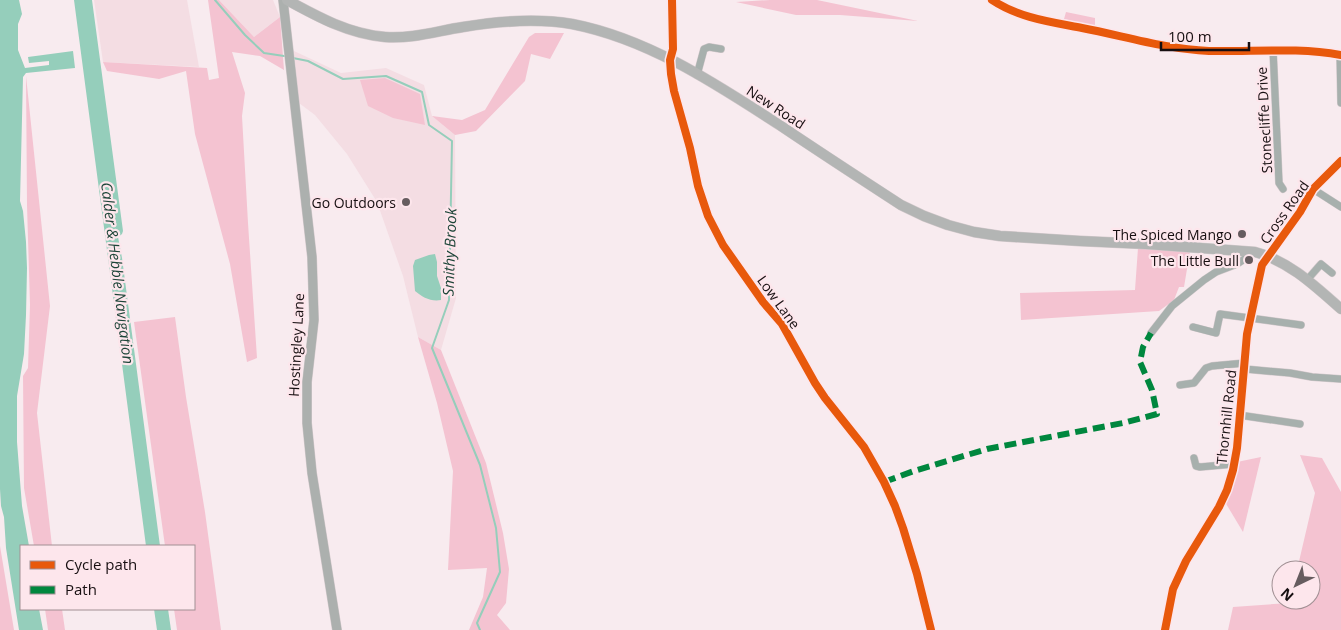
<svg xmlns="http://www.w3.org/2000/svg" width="1341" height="630" viewBox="0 0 1341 630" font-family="'Open Sans',sans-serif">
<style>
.built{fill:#f4dde3}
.green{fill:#f4c3d1}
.water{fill:#95cebb}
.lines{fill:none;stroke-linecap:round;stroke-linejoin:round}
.stream{stroke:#95cebb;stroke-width:2}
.minor-casing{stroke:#d3c9cc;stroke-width:8}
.major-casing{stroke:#d3c9cc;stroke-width:10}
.highway-casing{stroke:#d3c9cc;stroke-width:11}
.minor{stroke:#a7b0ad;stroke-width:7}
.major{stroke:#acb0ae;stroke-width:9}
.highway{stroke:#b3b5b4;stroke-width:10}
.quiet{stroke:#00873e;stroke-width:6;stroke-dasharray:12 6;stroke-linecap:butt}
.cycleway-casing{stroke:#fde6ec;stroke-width:11}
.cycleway{stroke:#e8590c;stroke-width:8}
.poi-dot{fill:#665c5f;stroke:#fde6ec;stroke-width:2}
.labels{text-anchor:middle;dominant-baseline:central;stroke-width:4.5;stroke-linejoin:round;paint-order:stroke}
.street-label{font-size:14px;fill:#170f11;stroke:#fde6ec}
.poi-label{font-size:14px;fill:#170f11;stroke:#fde6ec;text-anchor:end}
.water-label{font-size:15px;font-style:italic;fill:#1d4538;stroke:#fde6ec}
</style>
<rect width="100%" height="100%" fill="#f8ebef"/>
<g class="built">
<polygon points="94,0 187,0 199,67 103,62"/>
<polygon points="219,0 273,0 280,17 254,37"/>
<polygon points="294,51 341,73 386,68 424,85 432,116 455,135 456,298 441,350 418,337 403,276 377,202 347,154 315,115 299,103"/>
</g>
<g class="green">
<polygon points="208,0 219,0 254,37 280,17 284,70 260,56 232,52 245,93 242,116 248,223 257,358 247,362 230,264 195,134 186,71 159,79 107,71 103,62 207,68 209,80 219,78"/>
<polygon points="770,0 817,0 918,21 840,15 796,15 736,2"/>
<polygon points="1066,12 1095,18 1095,27 1064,19"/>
<polygon points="535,33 564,33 550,59 531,54 525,81 476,131 455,135 432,116 462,120 485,110 529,37"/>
<polygon points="26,76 50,306 37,413 52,546 34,546 24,488 23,376 28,368 30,305 27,205"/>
<polygon points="385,78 420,94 425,125 393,118 368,106 360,80"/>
<polygon points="1138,248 1190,251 1184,287 1179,287 1174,300 1159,311 1021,320 1020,293 1135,290"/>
<polygon points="175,317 186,397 205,512 221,630 177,630 174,609 194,609 194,546 165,546 134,322"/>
<polygon points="418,337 441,350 486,463 503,533 509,569 506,603 497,615 510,630 469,630 483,597 487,568 448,570 453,471 437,403"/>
<polygon points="1300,455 1322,458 1341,492 1341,630 1228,630 1233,607 1289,603 1290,600 1311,600 1311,570 1297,570 1315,493"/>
<polygon points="1261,457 1243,532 1225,502 1237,462"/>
<polygon points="0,541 0,546 14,630 0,630"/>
<polygon points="45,609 62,609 65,630 48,630"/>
</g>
<g class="water">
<polygon points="0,0 19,0 22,14 18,24 18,50 25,68 49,65 49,61 29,63 28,57 73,51 75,68 26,73 23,77 20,201 23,211 26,242 27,268 26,315 24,354 17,396 17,442 22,506 29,546 21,546 21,609 39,609 43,630 19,630 6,548 4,517 1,506 0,489"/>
<polygon points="74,0 92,0 123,231 122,234 118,237 122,258 160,546 146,546"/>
<path d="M435 254 437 262V276L441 288V300C431 302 422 297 415 291L413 266 415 260 429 255Z"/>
<polygon points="154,609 168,609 171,630 157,630"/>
</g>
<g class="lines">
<g class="stream">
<polyline points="215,0 245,35 264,53 284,56"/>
<polyline points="293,58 308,61 343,79 386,76 422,92 429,125 452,141 449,300 432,348 480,465 496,528 500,572 477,623 480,630"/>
</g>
<g class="minor-casing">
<g id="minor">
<polyline points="672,0 673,49 670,60 671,74 674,91 690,148 698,186 708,216 723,245 763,302 782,324 815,383 825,398 864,447 884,482 895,506 903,528 917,574 931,630"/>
<path d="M992 0C1019 18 1051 22 1082 28 1124 36 1165 49 1209 51 1253 52 1297 47 1341 55"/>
<polyline points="1273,49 1279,183 1283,189"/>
<polyline points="1340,54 1341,103"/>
<polyline points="697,75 704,49 709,47 721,49"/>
<polyline points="1313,189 1341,207"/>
<polyline points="1307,280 1321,264 1332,273"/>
<polyline points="1193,327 1216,333 1220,314 1301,325"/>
<polyline points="1151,333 1172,306 1204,280 1216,272 1237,264 1246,258 1250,251"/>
<polyline points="1245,369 1290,373 1312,377 1341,379"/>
<polyline points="1180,385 1194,383 1206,368 1212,366 1245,363"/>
<polyline points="1239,415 1300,424"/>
<polyline points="1194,458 1196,466 1200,467 1234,464"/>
<polyline points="1165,630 1173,589 1186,561 1219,507 1227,490 1233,470 1237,448 1247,334 1262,265 1300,212 1313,189 1341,161"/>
</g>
</g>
<g class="major-casing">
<polyline id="major" points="283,0 312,257 314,320 307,382 307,423 312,473 337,630"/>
</g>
<g class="highway-casing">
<path id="highway" d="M287 0C318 17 349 34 385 37 412 39 437 31 463 27 499 21 536 18 572 24 649 39 716 84 781 126 821 153 861 179 901 205L924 216 948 225 974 232 1000 236 1080 241 1146 244 1255 252C1289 261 1315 286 1341 309"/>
</g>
<use href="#minor" class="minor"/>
<use href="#major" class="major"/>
<use href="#highway" class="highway"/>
<polyline class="quiet" points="884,482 914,471 987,449 1123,423 1157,414 1152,390 1140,362 1143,347 1151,333"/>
<g class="cycleway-casing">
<g id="cycleway">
<polyline points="672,0 673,49 670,60 671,74 674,91 690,148 698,186 708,216 723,245 763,302 782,324 815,383 825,398 864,447 884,482 895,506 903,528 917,574 931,630"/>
<path d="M992 0C1019 18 1051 22 1082 28 1124 36 1165 49 1209 51 1253 52 1297 47 1341 55"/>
<polyline points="1165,630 1173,589 1186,561 1219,507 1227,490 1233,470 1237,448 1247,334 1262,265 1300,212 1313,189 1341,161"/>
</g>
</g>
<use href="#cycleway" class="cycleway"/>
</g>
<g class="poi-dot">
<circle cx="406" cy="202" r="5"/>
<circle cx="1242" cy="234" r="5"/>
<circle cx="1249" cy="260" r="5"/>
</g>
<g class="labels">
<g class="street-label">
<text transform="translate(776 107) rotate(33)">New Road</text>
<text transform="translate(1264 120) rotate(-93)">Stonecliffe Drive</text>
<text transform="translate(1284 212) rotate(-55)">Cross Road</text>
<text transform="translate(779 302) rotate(54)">Low Lane</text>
<text transform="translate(296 345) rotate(-87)">Hostingley Lane</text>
<text transform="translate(1226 417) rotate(-84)">Thornhill Road</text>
</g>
<g class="poi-label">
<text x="396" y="202">Go Outdoors</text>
<text x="1232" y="234">The Spiced Mango</text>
<text x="1239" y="260">The Little Bull</text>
</g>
<g class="water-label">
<text transform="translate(449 252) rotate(-88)">Smithy Brook</text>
<text transform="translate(118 273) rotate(83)">Calder &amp; Hebble Navigation</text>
</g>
</g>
<rect x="20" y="545" width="175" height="65" fill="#fde6ec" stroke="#a19094"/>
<rect x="30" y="561" width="25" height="8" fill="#e8590c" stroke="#a19094"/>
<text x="65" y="570" font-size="15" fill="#170f11">Cycle path</text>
<rect x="30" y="586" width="25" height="8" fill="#00873e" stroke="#a19094"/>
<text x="65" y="595" font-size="15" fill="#170f11">Path</text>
<g transform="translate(1296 585) rotate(223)"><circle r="24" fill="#fde6ec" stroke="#a19094"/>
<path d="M0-4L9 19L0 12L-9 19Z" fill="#665c5f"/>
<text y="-8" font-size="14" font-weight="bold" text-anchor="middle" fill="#170f11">N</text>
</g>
<path d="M1161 42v8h88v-8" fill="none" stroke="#170f11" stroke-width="2.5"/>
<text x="1168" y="42" font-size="15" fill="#170f11" stroke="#fde6ec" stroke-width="4" paint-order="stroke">100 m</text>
</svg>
